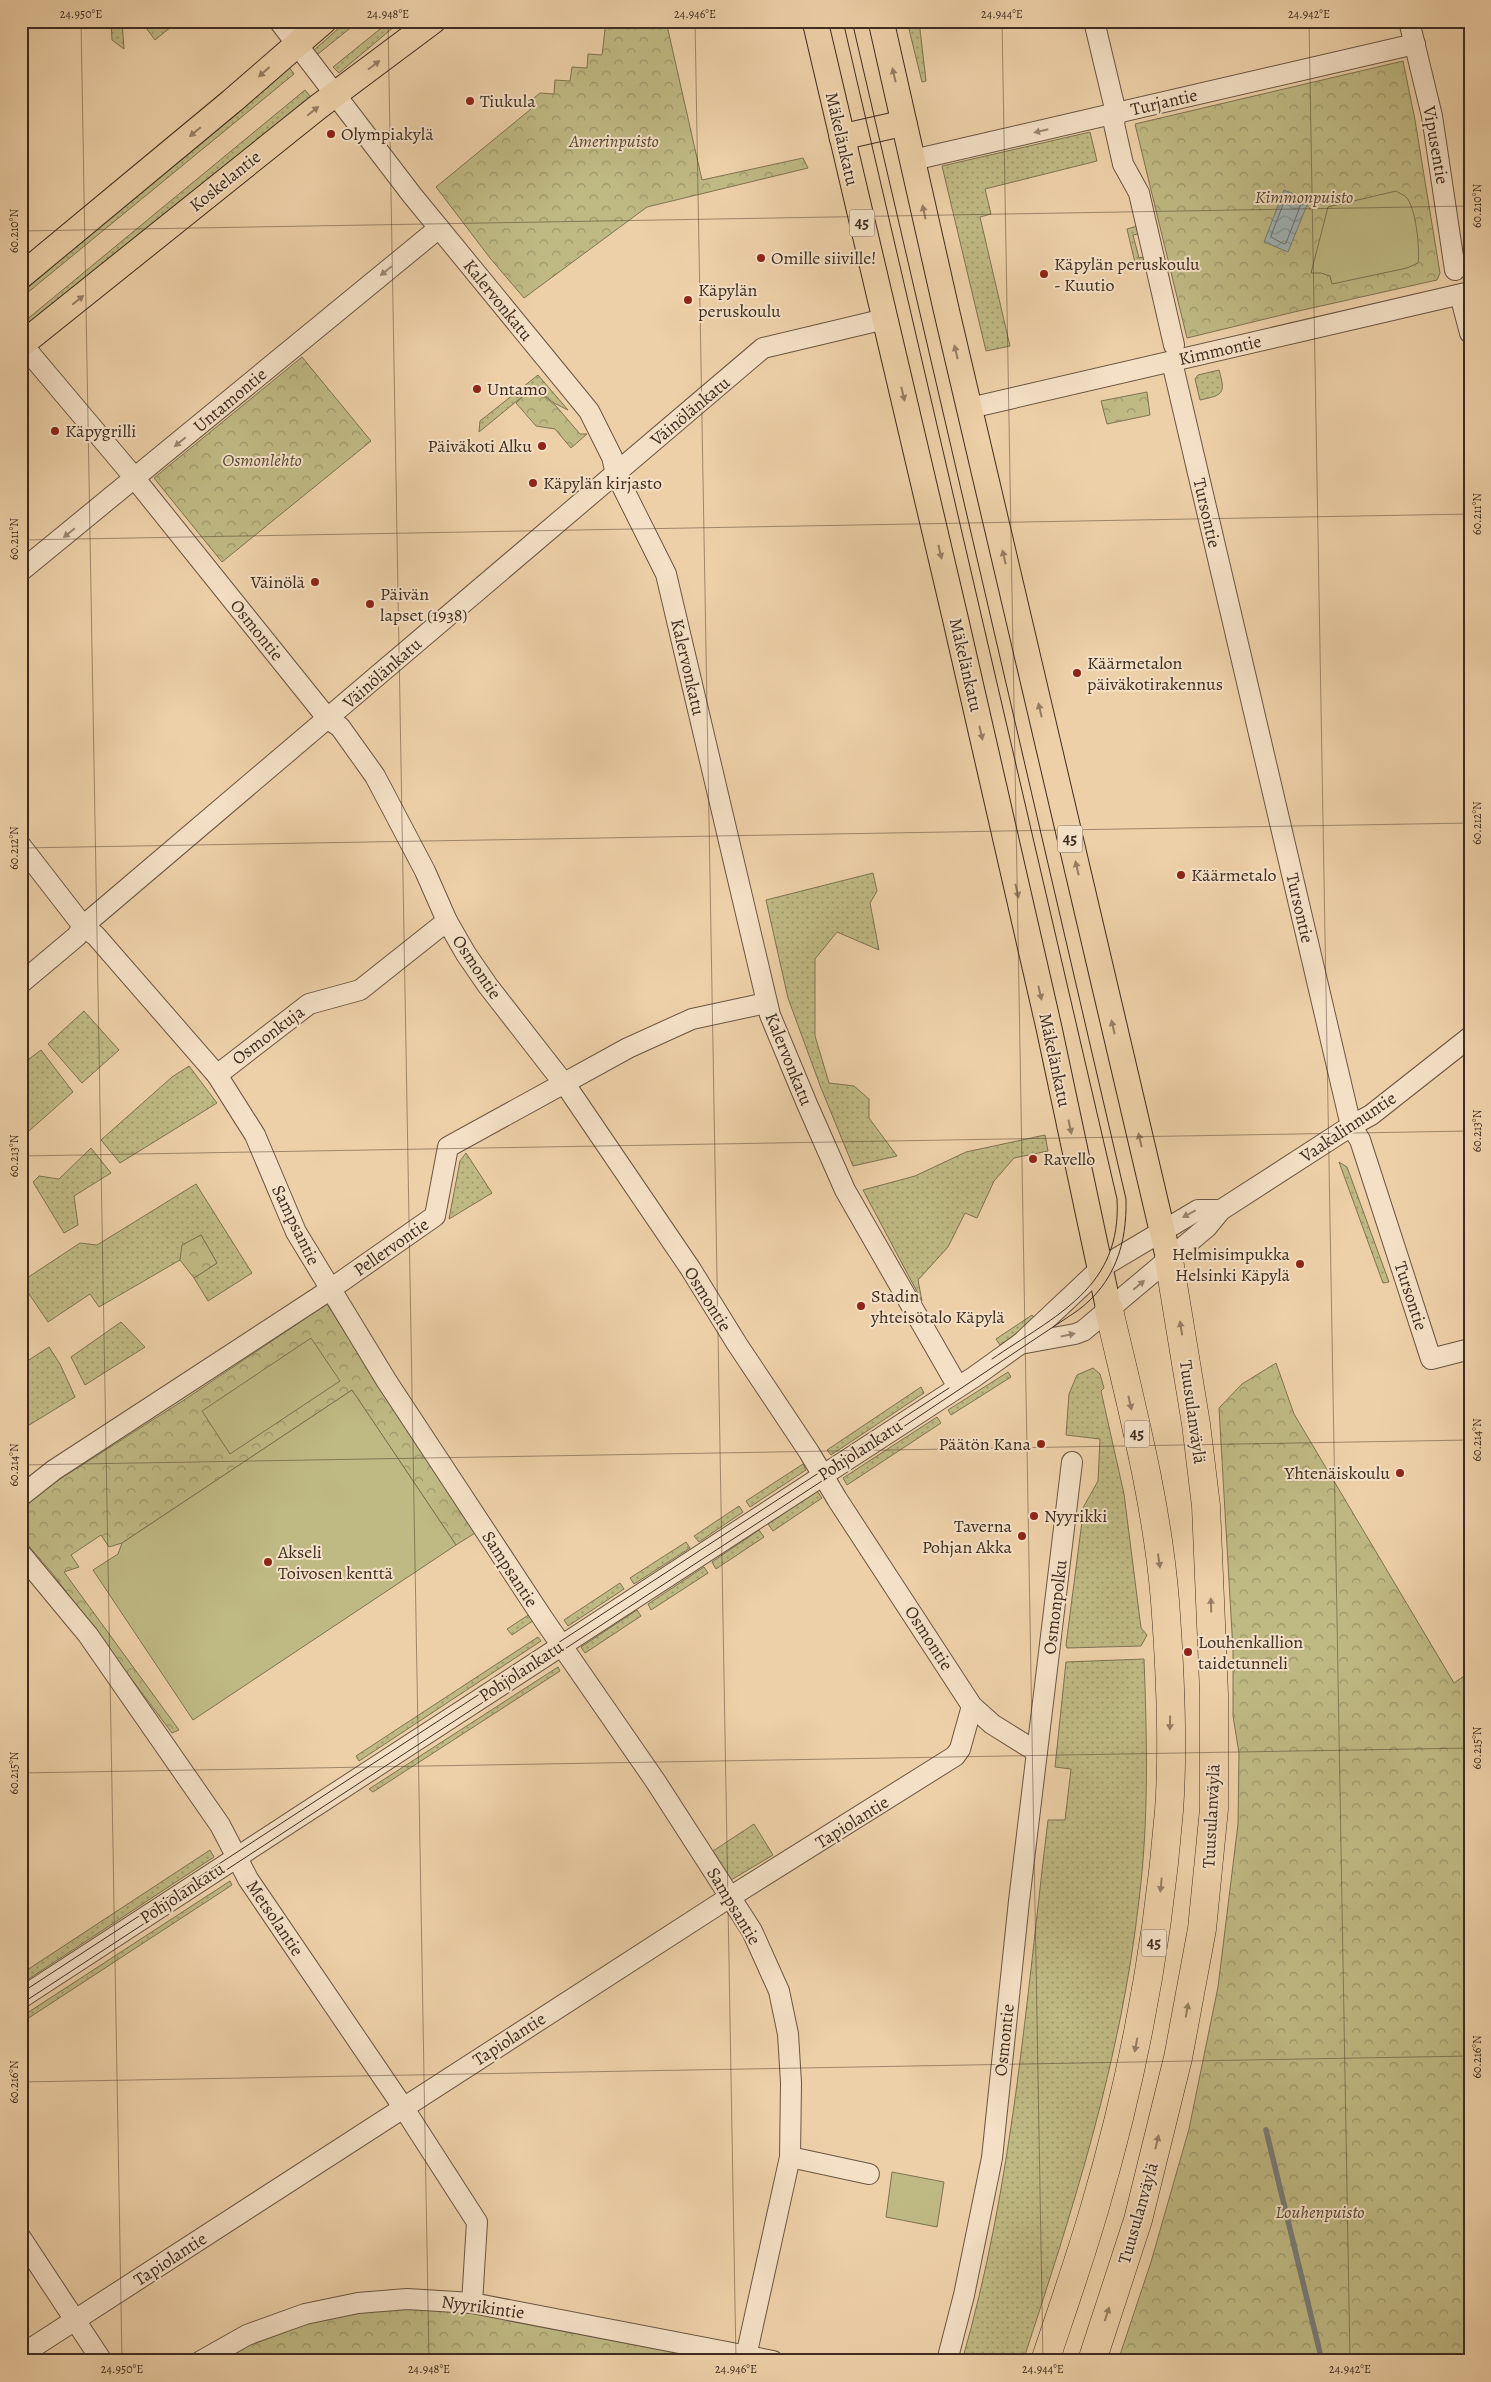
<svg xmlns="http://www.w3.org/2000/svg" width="1491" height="2382" viewBox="0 0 1491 2382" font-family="Alegreya,serif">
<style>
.grass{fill:url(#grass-dots);stroke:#7e7352}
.park{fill:url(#park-crowns);stroke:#7e7352}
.pitch{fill:#bfb983;stroke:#7e7352}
.water{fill:url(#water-waves);stroke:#787d7a}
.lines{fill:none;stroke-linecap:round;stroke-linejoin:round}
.shore{stroke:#6e706c;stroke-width:1}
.stream{stroke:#787d7a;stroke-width:5.5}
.minor-casing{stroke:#6a5644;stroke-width:22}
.major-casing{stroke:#3e2d22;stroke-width:27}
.highway-casing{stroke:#3e2d22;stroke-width:29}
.minor{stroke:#f4e0c6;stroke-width:20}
.major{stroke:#eed0a8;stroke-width:25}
.highway{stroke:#eed0a8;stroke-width:28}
.tram{stroke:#3e2d22;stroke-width:1}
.oneway{fill:#967e65}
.oneway2{fill:#998674}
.ticks{fill:none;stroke:#3e2d22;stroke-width:1;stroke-opacity:0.45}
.poi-dot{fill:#8f2418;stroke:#f4e0c6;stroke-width:2}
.labels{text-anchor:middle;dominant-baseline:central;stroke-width:4;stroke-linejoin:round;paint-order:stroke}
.shield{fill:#f4e0c6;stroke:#756353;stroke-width:1}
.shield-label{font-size:16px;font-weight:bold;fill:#3e2d22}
.poi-label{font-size:18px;fill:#3e2d22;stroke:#f4e0c6;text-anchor:start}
.street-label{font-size:18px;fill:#3e2d22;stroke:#f4e0c6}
.park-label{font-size:18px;font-style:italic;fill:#584935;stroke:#f4e0c6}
.neatline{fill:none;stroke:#3e2d22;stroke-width:2}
.ticks-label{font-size:12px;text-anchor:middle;fill:#3e2d22}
</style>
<defs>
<pattern id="grass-dots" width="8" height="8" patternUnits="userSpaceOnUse" patternTransform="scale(1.25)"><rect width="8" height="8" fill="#bfb983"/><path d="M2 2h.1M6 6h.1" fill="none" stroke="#9d976b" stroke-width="1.8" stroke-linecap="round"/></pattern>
<pattern id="park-crowns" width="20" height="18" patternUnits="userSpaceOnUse" patternTransform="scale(1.25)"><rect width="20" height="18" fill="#bfb983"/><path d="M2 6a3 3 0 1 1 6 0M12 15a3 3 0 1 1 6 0" fill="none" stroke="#9d976b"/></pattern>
<pattern id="water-waves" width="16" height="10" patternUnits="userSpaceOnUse" patternTransform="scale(1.25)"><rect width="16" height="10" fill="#9fb3b5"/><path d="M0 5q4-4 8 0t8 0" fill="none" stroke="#839293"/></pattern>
</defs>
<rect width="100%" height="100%" fill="#eed0a8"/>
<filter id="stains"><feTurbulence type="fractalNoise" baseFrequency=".004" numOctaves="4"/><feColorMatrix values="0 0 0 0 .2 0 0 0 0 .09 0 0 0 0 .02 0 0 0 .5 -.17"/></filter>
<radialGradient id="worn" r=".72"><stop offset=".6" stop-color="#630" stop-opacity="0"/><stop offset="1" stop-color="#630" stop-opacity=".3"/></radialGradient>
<g class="grass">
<polygon points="111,21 122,21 124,49 112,40"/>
<polygon points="141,21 177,21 177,22 155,40"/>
<polygon points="347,21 359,21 318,54 314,50"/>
<polygon points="390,21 401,21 339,73 333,67"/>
<polygon points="907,21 919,21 926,81 922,82"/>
<polygon points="289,67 294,74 21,298 21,288"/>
<polygon points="305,90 311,97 31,328 25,321"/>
<polygon points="1090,132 1097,161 985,189 991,214 980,217 1010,346 986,351 942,166"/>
<polygon points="1141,225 1143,233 1133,235 1139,258 1149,256 1151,264 1136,267 1127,229"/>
<path d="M1219 370C1226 394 1223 395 1200 400L1195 379 1198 375Z"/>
<polygon points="538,375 568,410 554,403 534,387 479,432 480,421"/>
<polygon points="873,873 877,891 870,903 879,950 837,932 815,959 815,1036 829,1083 854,1086 869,1099 869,1118 897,1156 853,1166 821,1088 788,998 766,900"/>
<polygon points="84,1011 119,1050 82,1083 48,1044"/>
<polygon points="41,1050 73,1092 21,1138 21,1065"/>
<polygon points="189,1066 217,1103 120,1163 101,1140 172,1077"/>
<polygon points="1045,1135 1048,1151 1014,1158 994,1181 977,1218 965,1213 948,1247 918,1280 922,1301 863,1190 915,1176 966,1152"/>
<polygon points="91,1148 111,1173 74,1196 78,1225 64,1233 33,1182 39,1176 59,1179"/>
<polygon points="466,1153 492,1193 449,1219 460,1161"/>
<polygon points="1339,1162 1347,1167 1389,1282 1383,1283"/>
<polygon points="196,1184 252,1273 208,1301 194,1278 217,1263 201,1235 183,1245 180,1260 99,1307 90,1294 48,1322 21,1282 80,1243 97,1245"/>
<polygon points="1032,1315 1036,1320 1000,1345 996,1339"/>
<polygon points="121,1322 145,1347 85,1385 71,1357"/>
<polygon points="49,1347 60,1364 75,1397 21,1430 21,1365"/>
<polygon points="1093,1368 1100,1374 1104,1388 1101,1391 1124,1494 1141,1628 1147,1635 1141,1646 1067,1648 1066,1645 1084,1506 1098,1481 1100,1439 1066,1435 1069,1394 1077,1375"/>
<polygon points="1008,1372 1011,1377 951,1415 948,1410"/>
<polygon points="921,1387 924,1393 831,1455 827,1450"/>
<polygon points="937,1417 941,1423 847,1485 843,1478"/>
<polygon points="803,1464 806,1470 750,1507 746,1501"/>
<polygon points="817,1491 822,1498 773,1531 768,1524"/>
<polygon points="739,1506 743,1512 699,1542 694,1536"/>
<polygon points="759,1530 764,1537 716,1569 712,1562"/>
<polygon points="686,1542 690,1548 634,1584 630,1578"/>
<polygon points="704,1567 708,1573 651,1610 648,1604"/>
<polygon points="620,1583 624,1589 568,1626 564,1620"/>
<polygon points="637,1610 641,1616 585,1653 581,1647"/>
<polygon points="530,1614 534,1620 512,1635 507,1629"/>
<polygon points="538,1637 541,1641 359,1761 356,1756"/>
<path d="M1144 1659C1147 1739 1149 1820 1139 1900 1121 2060 1073 2209 1023 2361H962C1013 2185 1026 2001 1048 1820H1065L1071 1769 1055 1767 1066 1662Z"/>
<polygon points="558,1667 560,1671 373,1792 369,1789"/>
<polygon points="754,1824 773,1855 731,1880 713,1851"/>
<polygon points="210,1850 214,1857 21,1984 21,1974"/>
<polygon points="230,1881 232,1885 21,2023 21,2017"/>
</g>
<g class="park">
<polygon points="606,21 666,21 702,180 803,158 808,168 647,207 524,298 490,258 436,187 531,109 528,103 540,93 554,94 555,80 570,81 572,67 587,68 588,54 602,55"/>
<polygon points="1403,61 1415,120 1440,273 1437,280 1294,312 1187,338 1135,124"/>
<polygon points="302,357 371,441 222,562 154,478"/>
<polygon points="533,387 556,406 580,434 587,434 571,448 555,429 536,426 516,403"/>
<polygon points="1147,392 1150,415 1107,424 1101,401"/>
<polygon points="201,1235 217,1263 194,1278 180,1260 182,1245"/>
<polygon points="327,1304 475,1533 456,1545 352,1390 122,1543 109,1547 101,1535 71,1555 79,1567 64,1572 179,1730 172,1733 52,1573 21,1537 21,1507 60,1479 184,1400"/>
<polygon points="1276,1363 1294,1414 1454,1683 1470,1672 1470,2361 1118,2361 1151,2262 1189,2129 1218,1987 1238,1824 1239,1753 1233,1716 1233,1650 1219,1408 1242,1384"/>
<polygon points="407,2305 461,2311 723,2361 214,2361 229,2351 307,2321"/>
</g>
<g class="pitch">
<path d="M1396 191C1399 193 1404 195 1406 197 1416 207 1420 249 1418 263L1407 268 1332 284 1330 276 1321 273H1311L1328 207Z"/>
<polygon points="311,1338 340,1381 230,1454 202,1411"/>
<polygon points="352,1390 456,1545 193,1720 93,1570 118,1554 122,1543"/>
<polygon points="892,2172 944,2182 937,2227 886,2217"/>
</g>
<polygon class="water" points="1284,190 1309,200 1288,252 1264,242"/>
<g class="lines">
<polygon class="shore" points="1286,198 1300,202 1301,204 1286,243 1284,244 1271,237"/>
<polyline class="stream" points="1266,2130 1322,2361"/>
<g class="minor-casing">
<g id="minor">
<polyline points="279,21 412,195 589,411 612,457 616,474 666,574 770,1015 807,1104 845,1190 958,1387"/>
<polyline points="1094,21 1116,113 1114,124 1123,164 1139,193 1174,345"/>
<polyline points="1409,21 1432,116 1455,270"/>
<polyline points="913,160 1415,44"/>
<polyline points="1460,295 1470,333"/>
<polyline points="21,343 128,470 328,719 340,727 375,776 425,871 447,921 466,954 488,986 569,1090 690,1268 737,1344 809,1452 837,1499 972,1706 992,1724 1037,1752"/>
<polyline points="1172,362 1351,1126 1360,1140 1431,1359 1470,1349"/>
<polyline points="970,408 1470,292"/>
<polyline points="21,571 439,228"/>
<polyline points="21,846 83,926 96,936 217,1075 255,1135 296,1232 386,1380 544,1620 656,1782 752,1931 779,1991 788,2034 791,2083 790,2157 745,2361"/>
<polyline points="21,983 77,936 83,926 763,348 885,319"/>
<polyline points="217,1075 309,1004 360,990 447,921"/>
<polyline points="1020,1344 1075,1334 1083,1331 1207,1227 1221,1210 1351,1126 1371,1115 1470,1037"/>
<polyline points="21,1496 54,1470 322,1295 435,1216 448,1147 628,1048 692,1019 766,1003"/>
<polyline points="21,1554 88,1635 220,1825 248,1879 403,2107 477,2222 472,2303"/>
<polyline points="21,1998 974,1377 1020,1344 1102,1267 1198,1210 1221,1210"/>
<polyline points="790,2157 869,2174"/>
<polyline points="21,2238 102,2361"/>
<polyline points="21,2355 719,1904 955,1756 960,1749 972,1706"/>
<polyline points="201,2361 247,2335 305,2314 358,2303 407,2299 472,2303 773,2361"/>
<polyline points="947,2361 964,2295 992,2158 1019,1901 1072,1462"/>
</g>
</g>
<g class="major-casing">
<g id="major">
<polyline points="815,21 955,617 1049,1028 1109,1310"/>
<polyline points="881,21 947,313 1169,1260"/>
<polyline points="842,137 904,123"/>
<polyline points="21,276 232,101 324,21"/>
<polyline points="21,345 318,107 433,21"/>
</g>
</g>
<g class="highway-casing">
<g id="highway">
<path d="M1045 2361C1062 2310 1080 2259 1095 2207 1133 2078 1158 1945 1169 1811 1174 1743 1170 1668 1165 1601 1157 1502 1131 1405 1109 1310"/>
<polyline points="1092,2361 1138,2220 1178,2058 1202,1929 1214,1809 1214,1694 1206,1506 1196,1424 1169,1260"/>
</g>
</g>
<use href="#minor" class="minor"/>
<use href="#major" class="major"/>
<use href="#highway" class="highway"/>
<g class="tram">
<path d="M843 21 1117 1199C1122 1288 1056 1315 992 1359"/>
<polyline points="21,1993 949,1388"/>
<path d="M21 2004 825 1479 1077 1311C1115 1283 1127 1244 1126 1199L852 21"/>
</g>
</g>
<defs><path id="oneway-solid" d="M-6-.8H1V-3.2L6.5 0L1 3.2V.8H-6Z" transform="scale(1.25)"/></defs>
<g class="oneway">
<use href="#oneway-solid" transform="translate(374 65) rotate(-37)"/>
<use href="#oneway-solid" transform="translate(264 72) rotate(138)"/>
<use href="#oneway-solid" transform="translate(894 75) rotate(-103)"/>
<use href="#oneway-solid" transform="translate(313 111) rotate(-39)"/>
<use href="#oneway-solid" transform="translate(195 132) rotate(140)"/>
<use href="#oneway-solid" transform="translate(924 212) rotate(-102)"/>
<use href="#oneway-solid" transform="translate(78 300) rotate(-39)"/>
<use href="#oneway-solid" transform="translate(956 352) rotate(-103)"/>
<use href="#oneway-solid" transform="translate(903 394) rotate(76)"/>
<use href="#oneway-solid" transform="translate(940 552) rotate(77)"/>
<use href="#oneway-solid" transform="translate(1004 557) rotate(-103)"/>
<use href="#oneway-solid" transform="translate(1040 710) rotate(-103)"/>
<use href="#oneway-solid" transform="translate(981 733) rotate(77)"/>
<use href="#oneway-solid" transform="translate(1077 868) rotate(-103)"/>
<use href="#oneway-solid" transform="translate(1017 891) rotate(77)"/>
<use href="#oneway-solid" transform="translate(1040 993) rotate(77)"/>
<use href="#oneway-solid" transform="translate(1113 1027) rotate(-103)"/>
<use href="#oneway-solid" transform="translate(1070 1127) rotate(78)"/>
<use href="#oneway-solid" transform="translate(1140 1140) rotate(-103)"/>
<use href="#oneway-solid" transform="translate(1181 1328) rotate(-99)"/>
<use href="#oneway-solid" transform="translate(1130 1403) rotate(77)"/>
<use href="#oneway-solid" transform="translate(1159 1561) rotate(82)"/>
<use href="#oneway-solid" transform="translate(1211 1605) rotate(-92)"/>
<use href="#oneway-solid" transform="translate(1170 1723) rotate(91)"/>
<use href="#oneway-solid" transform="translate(1161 1885) rotate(96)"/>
<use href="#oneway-solid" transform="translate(1187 2010) rotate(-80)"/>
<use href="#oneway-solid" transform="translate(1136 2045) rotate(101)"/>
<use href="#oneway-solid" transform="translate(1157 2142) rotate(-76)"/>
<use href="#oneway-solid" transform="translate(1107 2314) rotate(-72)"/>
</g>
<g class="oneway2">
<use href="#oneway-solid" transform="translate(1041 131) rotate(167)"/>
<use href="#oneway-solid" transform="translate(386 271) rotate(141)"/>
<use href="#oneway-solid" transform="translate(180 442) rotate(140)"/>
<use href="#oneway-solid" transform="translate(69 533) rotate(141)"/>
<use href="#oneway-solid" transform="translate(1189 1214) rotate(152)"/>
<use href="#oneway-solid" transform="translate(1139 1285) rotate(-40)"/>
<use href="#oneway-solid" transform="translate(1068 1335) rotate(-12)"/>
</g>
<path class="ticks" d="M81 21 122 2361M388 21 429 2361M695 21 736 2361M1002 21 1043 2361M1309 21 1350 2361M21 231 1470 206M21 540 1470 514M21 848 1470 823M21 1156 1470 1131M21 1465 1470 1440M21 1773 1470 1748M21 2082 1470 2056"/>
<g class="poi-dot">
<circle cx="470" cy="101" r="5"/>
<circle cx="331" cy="134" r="5"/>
<circle cx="761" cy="258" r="5"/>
<circle cx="1044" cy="274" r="5"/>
<circle cx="688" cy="300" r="5"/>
<circle cx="477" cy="389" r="5"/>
<circle cx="55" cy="431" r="5"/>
<circle cx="542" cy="446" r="5"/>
<circle cx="533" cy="483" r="5"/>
<circle cx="315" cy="582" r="5"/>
<circle cx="370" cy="604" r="5"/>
<circle cx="1077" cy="673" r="5"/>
<circle cx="1181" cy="875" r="5"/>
<circle cx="1033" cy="1159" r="5"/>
<circle cx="1300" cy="1264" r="5"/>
<circle cx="861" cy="1306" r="5"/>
<circle cx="1041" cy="1444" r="5"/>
<circle cx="1400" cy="1473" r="5"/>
<circle cx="1034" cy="1516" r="5"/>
<circle cx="1022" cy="1536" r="5"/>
<circle cx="268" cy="1562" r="5"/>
<circle cx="1188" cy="1652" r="5"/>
</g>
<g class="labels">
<g class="shield">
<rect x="849.5" y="209.5" width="25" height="27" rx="4"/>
<rect x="1057.5" y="825.5" width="25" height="27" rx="4"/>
<rect x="1124.5" y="1420.5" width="25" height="27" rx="4"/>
<rect x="1141.5" y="1929.5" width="25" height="27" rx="4"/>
</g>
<g class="shield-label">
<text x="862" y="223">45</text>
<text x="1070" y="839">45</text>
<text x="1137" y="1434">45</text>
<text x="1154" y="1943">45</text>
</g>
<g class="poi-label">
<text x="480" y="101">Tiukula</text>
<text x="341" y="134">Olympiakylä</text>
<text x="771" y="258">Omille siiville!</text>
<text x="1054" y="264">Käpylän peruskoulu<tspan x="1054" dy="21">- Kuutio</tspan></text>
<text x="698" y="290">Käpylän<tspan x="698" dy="21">peruskoulu</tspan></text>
<text x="487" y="389">Untamo</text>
<text x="65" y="431">Käpygrilli</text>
<text x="532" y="446" text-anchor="end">Päiväkoti Alku</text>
<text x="543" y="483">Käpylän kirjasto</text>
<text x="305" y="582" text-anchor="end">Väinölä</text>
<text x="380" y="594">Päivän<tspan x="380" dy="21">lapset (1938)</tspan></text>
<text x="1087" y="663">Käärmetalon<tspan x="1087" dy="21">päiväkotirakennus</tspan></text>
<text x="1191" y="875">Käärmetalo</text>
<text x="1043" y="1159">Ravello</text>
<text x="1290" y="1254" text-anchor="end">Helmisimpukka<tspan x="1290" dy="21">Helsinki Käpylä</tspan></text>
<text x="871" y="1296">Stadin<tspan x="871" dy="21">yhteisötalo Käpylä</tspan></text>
<text x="1031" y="1444" text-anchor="end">Päätön Kana</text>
<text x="1390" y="1473" text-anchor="end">Yhtenäiskoulu</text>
<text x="1044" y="1516">Nyyrikki</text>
<text x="1012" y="1526" text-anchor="end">Taverna<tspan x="1012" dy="21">Pohjan Akka</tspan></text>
<text x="278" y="1552">Akseli<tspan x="278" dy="21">Toivosen kenttä</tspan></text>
<text x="1198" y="1642">Louhenkallion<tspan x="1198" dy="21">taidetunneli</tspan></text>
</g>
<g class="street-label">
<text transform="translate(1164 102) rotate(-13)">Turjantie</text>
<text transform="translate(842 139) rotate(77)">Mäkelänkatu</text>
<text transform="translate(1436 145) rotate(80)">Vipusentie</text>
<text transform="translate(225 181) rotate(-39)">Koskelantie</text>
<text transform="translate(498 300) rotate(51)">Kalervonkatu</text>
<text transform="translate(1220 350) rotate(-13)">Kimmontie</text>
<text transform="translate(230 400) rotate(-40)">Untamontie</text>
<text transform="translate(690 411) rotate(-40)">Väinölänkatu</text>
<text transform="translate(1207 513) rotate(77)">Tursontie</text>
<text transform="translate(257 630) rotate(51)">Osmontie</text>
<text transform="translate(966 665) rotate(77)">Mäkelänkatu</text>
<text transform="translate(688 667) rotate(77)">Kalervonkatu</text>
<text transform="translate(382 673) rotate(-41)">Väinölänkatu</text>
<text transform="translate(1300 908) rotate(77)">Tursontie</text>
<text transform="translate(477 967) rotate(56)">Osmontie</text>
<text transform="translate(268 1035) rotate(-37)">Osmonkuja</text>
<text transform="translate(789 1059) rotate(68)">Kalervonkatu</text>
<text transform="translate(1055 1060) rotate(78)">Mäkelänkatu</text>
<text transform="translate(1348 1127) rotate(-34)">Vaakalinnuntie</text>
<text transform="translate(296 1225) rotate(64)">Sampsantie</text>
<text transform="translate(391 1247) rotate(-35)">Pellervontie</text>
<text transform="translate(1411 1296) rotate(72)">Tursontie</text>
<text transform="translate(708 1299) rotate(58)">Osmontie</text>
<text transform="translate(1193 1412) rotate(82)">Tuusulanväylä</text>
<text transform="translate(860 1450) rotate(-33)">Pohjolankatu</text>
<text transform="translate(510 1569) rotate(57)">Sampsantie</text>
<text transform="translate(1055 1607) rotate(-83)">Osmonpolku</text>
<text transform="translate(929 1638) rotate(57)">Osmontie</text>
<text transform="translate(521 1671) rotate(-33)">Pohjolankatu</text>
<text transform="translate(1211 1816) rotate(-87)">Tuusulanväylä</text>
<text transform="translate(852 1822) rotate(-32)">Tapiolantie</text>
<text transform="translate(182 1893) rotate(-33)">Pohjolankatu</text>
<text transform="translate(734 1906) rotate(59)">Sampsantie</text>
<text transform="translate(275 1918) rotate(56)">Metsolantie</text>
<text transform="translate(509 2039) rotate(-33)">Tapiolantie</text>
<text transform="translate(1004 2040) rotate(-84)">Osmontie</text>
<text transform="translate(1138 2213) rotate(-74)">Tuusulanväylä</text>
<text transform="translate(170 2259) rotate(-33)">Tapiolantie</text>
<text transform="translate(483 2307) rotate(8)">Nyyrikintie</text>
</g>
<g class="park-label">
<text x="614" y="141">Amerinpuisto</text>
<text x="1304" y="197">Kimmonpuisto</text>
<text x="262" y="460">Osmonlehto</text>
<text x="1320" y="2212">Louhenpuisto</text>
</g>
</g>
<rect width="1491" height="2382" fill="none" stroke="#eed0a8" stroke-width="55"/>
<rect x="28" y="28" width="1436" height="2326" class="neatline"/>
<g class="ticks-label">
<text x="81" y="18">24.950°E</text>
<text x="388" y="18">24.948°E</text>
<text x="695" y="18">24.946°E</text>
<text x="1002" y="18">24.944°E</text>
<text x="1309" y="18">24.942°E</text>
<text transform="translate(1477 206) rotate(-90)" y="4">60.210°N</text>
<text transform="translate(14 231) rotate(-90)" y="4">60.210°N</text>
<text transform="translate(1477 514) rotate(-90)" y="4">60.211°N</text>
<text transform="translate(14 539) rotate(-90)" y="4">60.211°N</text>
<text transform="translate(1477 823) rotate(-90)" y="4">60.212°N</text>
<text transform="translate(14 848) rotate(-90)" y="4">60.212°N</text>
<text transform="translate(1477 1131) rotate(-90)" y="4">60.213°N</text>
<text transform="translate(14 1156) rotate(-90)" y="4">60.213°N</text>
<text transform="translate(1477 1440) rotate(-90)" y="4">60.214°N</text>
<text transform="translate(14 1465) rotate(-90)" y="4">60.214°N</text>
<text transform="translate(1477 1748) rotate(-90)" y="4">60.215°N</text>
<text transform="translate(14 1773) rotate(-90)" y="4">60.215°N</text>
<text transform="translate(1477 2057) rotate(-90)" y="4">60.216°N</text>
<text transform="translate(14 2082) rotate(-90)" y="4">60.216°N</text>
<text x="122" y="2373">24.950°E</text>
<text x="429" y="2373">24.948°E</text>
<text x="736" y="2373">24.946°E</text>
<text x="1043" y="2373">24.944°E</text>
<text x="1350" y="2373">24.942°E</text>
</g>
<rect width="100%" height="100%" filter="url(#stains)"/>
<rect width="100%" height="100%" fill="url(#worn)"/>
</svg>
